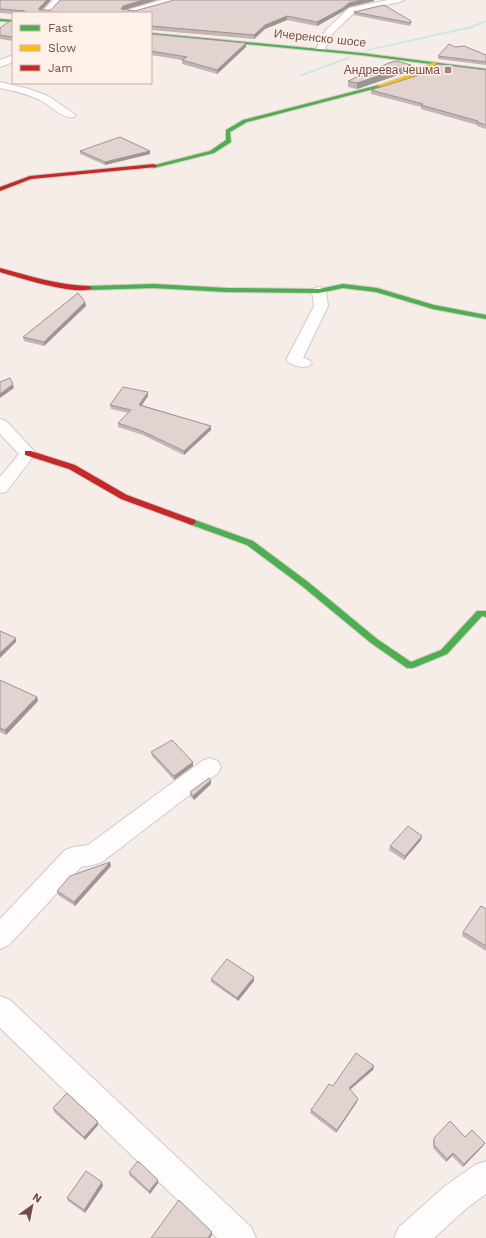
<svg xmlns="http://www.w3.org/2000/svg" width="486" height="1238" viewBox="0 0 486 1238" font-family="'Work Sans',sans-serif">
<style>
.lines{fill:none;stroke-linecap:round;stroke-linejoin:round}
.stream{fill:#cae7e2;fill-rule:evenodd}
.street-casing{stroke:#d4c9c5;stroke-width:2}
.fast-casing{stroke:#d6cac6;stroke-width:2}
.slow-casing{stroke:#d6cac6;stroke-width:2}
.jam-casing{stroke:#d6cac6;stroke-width:2}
.street{fill:#fefcfc;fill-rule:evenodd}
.fast{fill:#4caf50;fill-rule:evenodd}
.slow{fill:#ffc107;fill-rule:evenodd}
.jam{fill:#c62828;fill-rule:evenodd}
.wall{fill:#c2b5b3}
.shaded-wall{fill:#9e9492}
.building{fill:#e2d3d0;stroke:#9e9492}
.poi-dot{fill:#a18581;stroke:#fff0e8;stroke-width:1.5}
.labels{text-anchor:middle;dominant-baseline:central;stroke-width:3;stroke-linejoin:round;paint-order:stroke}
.far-street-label{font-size:12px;fill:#734d49;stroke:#fff0e8}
.far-poi-label{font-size:12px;fill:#734d49;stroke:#fff0e8;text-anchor:end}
</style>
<rect width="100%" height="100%" fill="#f6ede8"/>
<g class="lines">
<g class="stream">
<polygon points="486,20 486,22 472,28 367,51 365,50 471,26"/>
<polygon points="348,57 351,58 302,76 299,75"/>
</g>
<g class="street-casing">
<g id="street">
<polygon points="53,0 62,0 50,13 41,13"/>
<polygon points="162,0 176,0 175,2 135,13 123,13 124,11"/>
<polygon points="388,0 404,0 400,2 355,12 332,34 324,51 318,51 316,49 325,31 349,8"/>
<polygon points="13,55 13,62 0,67 0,60"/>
<path d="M0 82 29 89 48 96 76 115 75 117C64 120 51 106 42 101 29 94 14 91 0 88Z"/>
<path d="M319 287 324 288 326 291 328 306 303 358 309 360 312 363 309 366C302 368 291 366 286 360L314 306 312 291 314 288Z"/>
<polygon points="0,419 6,421 36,453 6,492 0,493 0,477 19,454 0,434"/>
<polygon points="210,758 218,761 221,767 218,773 102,862 93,865 81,867 9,945 0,949 0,919 65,850 74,847 88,845 202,761"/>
<polygon points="0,996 10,1000 251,1227 256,1238 217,1238 0,1028"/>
<polygon points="486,1161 486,1194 467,1208 434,1238 394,1238 399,1227 445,1186 475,1165"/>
</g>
</g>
<g class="fast-casing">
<g id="fast">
<polygon points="0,19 13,20 13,22 0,21"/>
<polygon points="151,33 361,53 486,69 486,71 361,55 151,35"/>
<polygon points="379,85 381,87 247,122 230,132 231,142 214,153 154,168 151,166 210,151 226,140 226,130 243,120"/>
<polygon points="153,284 227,288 319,289 343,284 377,288 434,305 486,315 486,319 433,309 376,292 343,288 319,293 227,292 153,288 89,290 86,288 89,286"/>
<polygon points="192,519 253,541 308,582 377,639 411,662 441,650 477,611 486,611 486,617 482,616 447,654 413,668 407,668 371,643 302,586 247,545 189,524 188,522"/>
</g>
</g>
<g class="slow-casing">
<polygon id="slow" points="433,62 437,63 413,77 381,87 377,86 409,75"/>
</g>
<g class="jam-casing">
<g id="jam">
<polygon points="154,164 157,166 156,167 31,179 0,191 0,187 30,176"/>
<path d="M0 268C30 276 58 285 89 286L92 288C80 297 16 277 0 272Z"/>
<polygon points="25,451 31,451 75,465 127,495 195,520 196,522 192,525 189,524 121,499 69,469 25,455"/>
</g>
</g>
<use href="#street" class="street"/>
<use href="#fast" class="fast"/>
<use href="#slow" class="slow"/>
<use href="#jam" class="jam"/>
</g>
<g class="wall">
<polygon points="0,0 51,0 42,10 51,10 60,0 157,0 124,10 135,11 374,1 349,7 342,12 317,26 287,20 265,29 254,39 151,30 151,13 13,13 13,14 0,13"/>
<polygon points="354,12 411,21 411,24 410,26 354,15"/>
<polygon points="13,21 13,41 0,39 0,28"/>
<polygon points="151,34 246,47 217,74 182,64 182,60 151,55"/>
<polygon points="455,47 486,55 486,65 438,59 438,56"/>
<polygon points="411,65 410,71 357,89 348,87 348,81"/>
<polygon points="486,70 486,129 477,126 477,125 421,109 421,107 371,94 371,90"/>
<polygon points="80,151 150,154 105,165 80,154"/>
<polygon points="85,302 86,306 44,346 24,341 23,337"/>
<polygon points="148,396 142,405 211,426 211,430 184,455 143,435 118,427 118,423 128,413 111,409 110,405"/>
<polygon points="0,680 37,697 38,701 6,735 0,732"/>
<polygon points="151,752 193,766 174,780 152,756"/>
<polygon points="211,784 194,800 190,796 190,792"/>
<polygon points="421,840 404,860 389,850 390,846"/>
<polygon points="111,866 75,906 58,895 57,891"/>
<polygon points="486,909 486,951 462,936 463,932"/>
<polygon points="211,979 254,981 238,1001 211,982"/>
<polygon points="374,1066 373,1070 350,1090 357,1102 336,1133 310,1113 311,1110 333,1086"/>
<polygon points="53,1108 98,1122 98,1125 85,1140 54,1112"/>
<polygon points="465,1137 483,1146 463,1167 452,1156 446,1162 433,1148 433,1141 434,1138"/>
<polygon points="129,1172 158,1183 150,1194 129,1175"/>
<polygon points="103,1186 85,1213 68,1201 67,1198"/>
</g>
<g class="shaded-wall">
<polygon points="47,0 51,0 40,12 39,8"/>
<polygon points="143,0 157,0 124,10 121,9 123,6"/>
<polygon points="362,0 374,0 374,1 349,7 342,12 317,26 317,22 349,3"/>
<polygon points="287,16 287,20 265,29 254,39 254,35 265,25"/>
<polygon points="246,43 246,47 217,74 217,70"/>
<polygon points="411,65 410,71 357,89 357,83"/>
<polygon points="150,151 150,154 105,165 105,162"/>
<polygon points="85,302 86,306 44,346 44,342"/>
<polygon points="13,384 14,388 0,398 0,394"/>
<polygon points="148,392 148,396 140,408 139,405"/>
<polygon points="211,426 211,430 184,455 184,451"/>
<polygon points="16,638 16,642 0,658 0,653"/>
<polygon points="37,697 38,701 6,735 5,730"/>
<polygon points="193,762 193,766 174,780 174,776"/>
<polygon points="211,780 211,784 194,800 193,796"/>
<polygon points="422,836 421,840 404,860 405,856"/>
<polygon points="110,862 111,866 75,906 74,902"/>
<polygon points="254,977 254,981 238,1001 237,998"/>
<polygon points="374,1066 373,1070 348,1091 349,1088"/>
<polygon points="358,1099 357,1102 336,1133 337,1130"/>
<polygon points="98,1122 98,1125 85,1140 84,1137"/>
<polygon points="485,1143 483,1146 463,1167 464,1164"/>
<polygon points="453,1153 452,1156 446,1162 447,1159"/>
<polygon points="158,1180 158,1183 150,1194 149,1191"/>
<polygon points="102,1182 103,1186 85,1213 84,1210"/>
<polygon points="212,1232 212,1235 210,1238 208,1238"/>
</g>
<g class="building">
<polygon points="0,0 47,0 39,8 39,10 51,10 60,0 143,0 123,6 121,9 135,11 174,0 362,0 349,3 343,8 317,22 287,16 265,25 254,35 151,26 151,13 22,13 25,11 0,9"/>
<polygon points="384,5 411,21 411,23 354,12"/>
<polygon points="10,21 13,21 13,37 0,35 0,28"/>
<polygon points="151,34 246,43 217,70 182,60 187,57 151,51"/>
<polygon points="449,44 455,47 464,46 486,55 486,62 438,56"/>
<polygon points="396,61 411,65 357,83 348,81 389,63"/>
<polygon points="438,64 486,70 486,125 477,122 478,121 421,105 423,104 371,90 416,76"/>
<polygon points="120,137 150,151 105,162 80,151"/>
<polygon points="78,293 85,302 44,342 23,337"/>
<polygon points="10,378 13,384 0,394 0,382"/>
<polygon points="123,387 148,392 139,405 211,426 184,451 142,431 118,423 131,410 110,405"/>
<polygon points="0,631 16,638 0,653"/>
<polygon points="0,680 37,697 5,730 0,728"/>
<polygon points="172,740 193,762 174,776 151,752"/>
<polygon points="209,778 211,780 193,796 190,792"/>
<polygon points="408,826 422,836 405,856 390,846"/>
<polygon points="110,862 74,902 57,891 70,876"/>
<polygon points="481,906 486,909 486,946 463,932"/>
<polygon points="227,959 254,977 237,998 211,979"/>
<polygon points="356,1053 374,1066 349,1088 358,1099 337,1130 311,1110 329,1084 333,1086"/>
<polygon points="67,1093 98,1122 84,1137 53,1108"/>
<polygon points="450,1121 465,1137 472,1130 485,1143 464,1164 453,1153 447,1159 434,1145 434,1138"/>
<polygon points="138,1161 158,1180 149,1191 129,1172"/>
<polygon points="86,1171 102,1182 84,1210 67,1198"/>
<polygon points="179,1200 212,1232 208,1238 151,1238"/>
</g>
<rect class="poi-dot" x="444" y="66" width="8" height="8" rx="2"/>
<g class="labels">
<g class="far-street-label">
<text transform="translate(320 38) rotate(6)">Ичеренско шосе</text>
</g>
<g class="far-poi-label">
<text x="440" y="70">Андреева чешма</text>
</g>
</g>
<rect x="12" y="12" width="140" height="72" fill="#fff0e8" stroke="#c7afa8"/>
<rect x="20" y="25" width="20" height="6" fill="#4caf50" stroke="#c7afa8"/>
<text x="48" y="32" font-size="12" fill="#734d49">Fast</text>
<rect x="20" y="45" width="20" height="6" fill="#ffc107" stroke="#c7afa8"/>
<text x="48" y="52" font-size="12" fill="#734d49">Slow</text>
<rect x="20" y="65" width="20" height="6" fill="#c62828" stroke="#c7afa8"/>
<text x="48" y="72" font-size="12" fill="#734d49">Jam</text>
<g transform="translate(32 1206) rotate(33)" stroke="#fff0e8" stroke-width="3" paint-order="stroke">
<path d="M0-3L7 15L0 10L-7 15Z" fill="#734d49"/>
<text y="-6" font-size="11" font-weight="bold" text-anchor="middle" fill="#734d49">N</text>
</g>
</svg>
